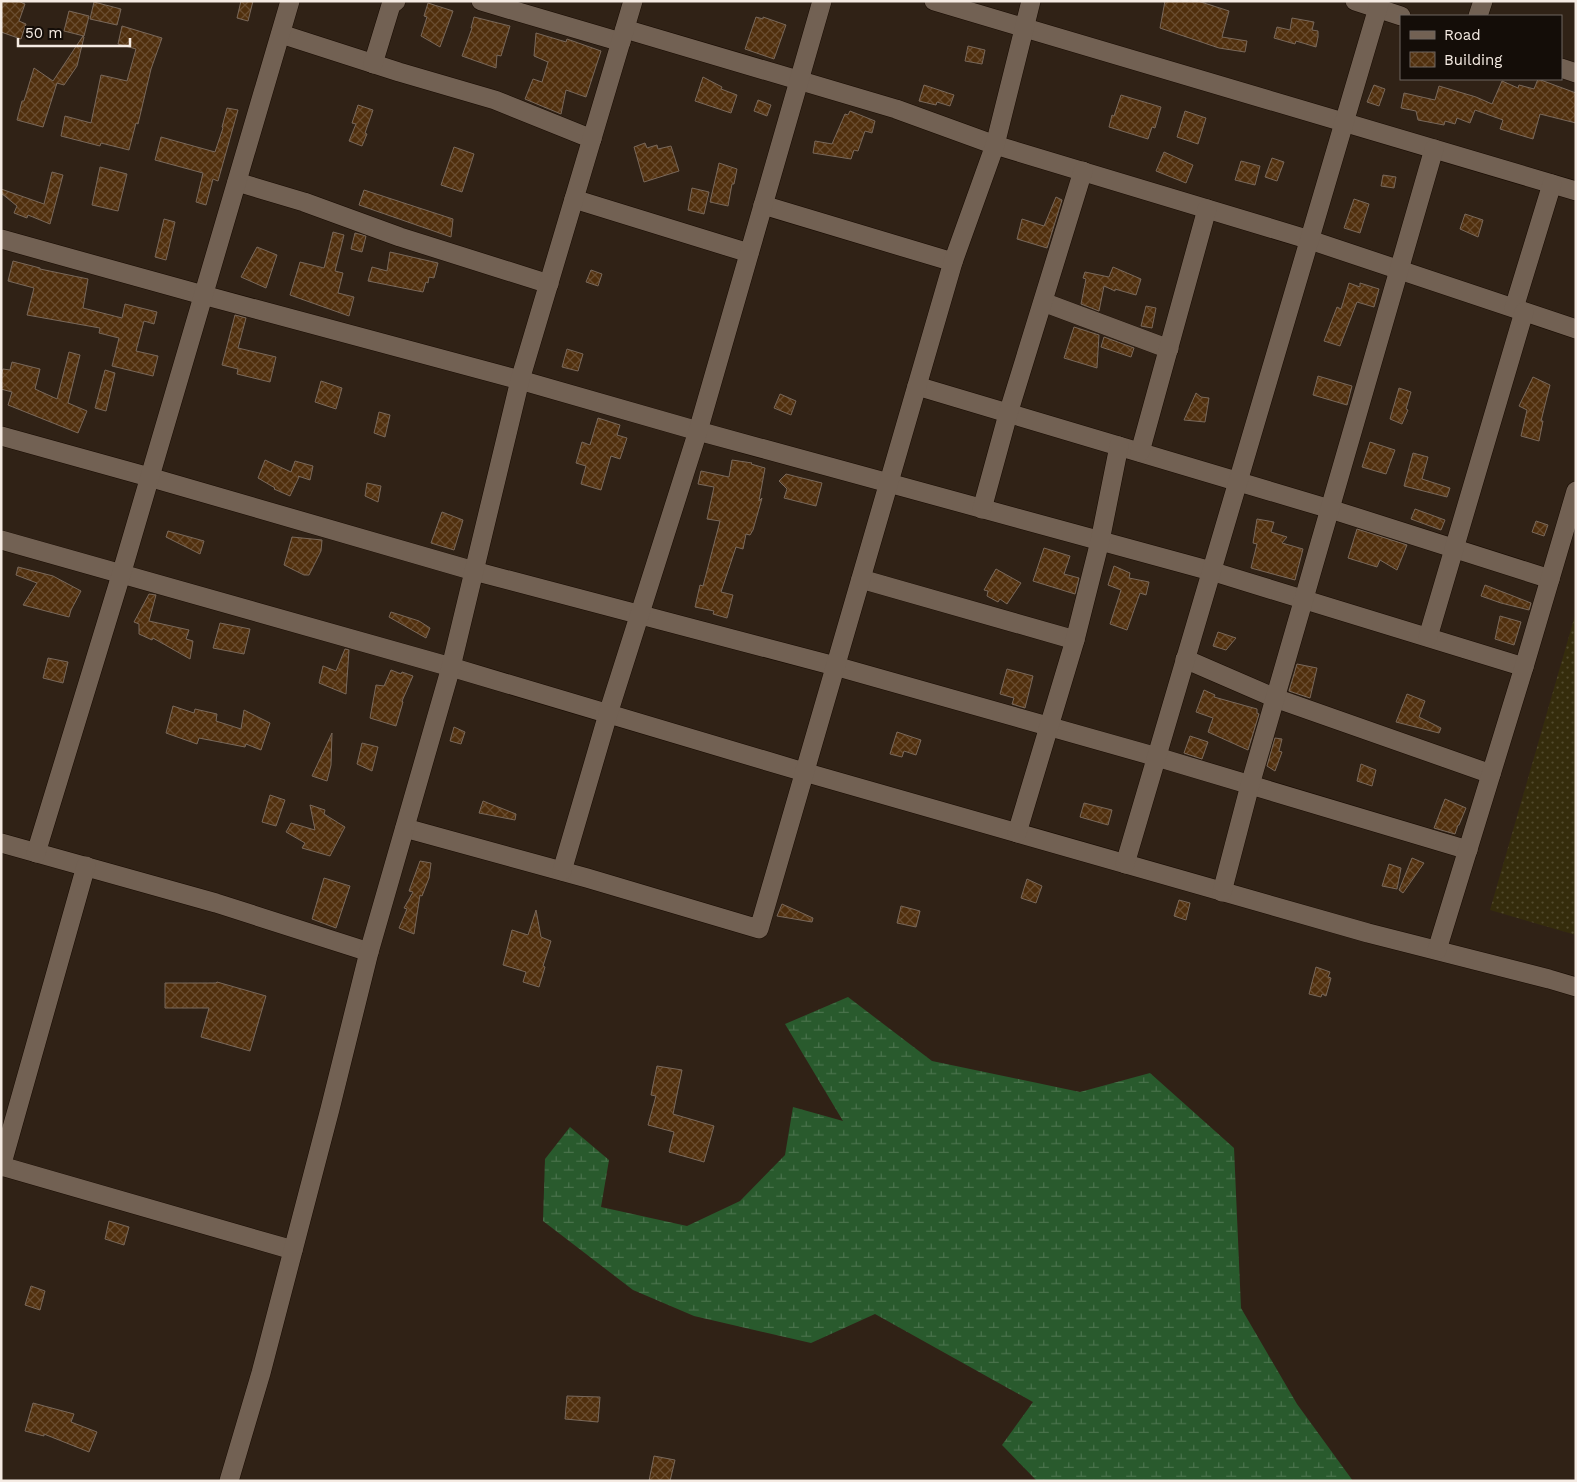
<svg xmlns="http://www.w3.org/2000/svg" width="1577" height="1482" viewBox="0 0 1577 1482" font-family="'Work Sans',sans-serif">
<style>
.wetland{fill:url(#wetland-marsh)}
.sand{fill:url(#sand-dots)}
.building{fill:url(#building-cross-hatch);stroke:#79685a}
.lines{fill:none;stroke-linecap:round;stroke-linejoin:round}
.minor-casing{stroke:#180b02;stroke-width:20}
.minor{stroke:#726153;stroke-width:19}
</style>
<defs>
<pattern id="wetland-marsh" width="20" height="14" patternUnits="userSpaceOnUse" patternTransform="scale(1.25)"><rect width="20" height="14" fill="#295a2d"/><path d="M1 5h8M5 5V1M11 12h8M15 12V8" fill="none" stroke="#49724b"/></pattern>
<pattern id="sand-dots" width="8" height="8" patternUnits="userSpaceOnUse" patternTransform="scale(1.25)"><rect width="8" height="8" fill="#352c0c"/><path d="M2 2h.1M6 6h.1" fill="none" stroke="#534b2f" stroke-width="1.8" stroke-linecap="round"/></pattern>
<pattern id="building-cross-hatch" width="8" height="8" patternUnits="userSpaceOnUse" patternTransform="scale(1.25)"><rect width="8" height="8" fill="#502f0d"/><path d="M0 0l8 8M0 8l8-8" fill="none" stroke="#6a4d30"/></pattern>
</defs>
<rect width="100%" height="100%" fill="#302216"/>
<polygon class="wetland" points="848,997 932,1061 1080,1092 1150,1073 1234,1148 1241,1308 1297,1404 1353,1481 1037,1481 1002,1445 1033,1402 875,1314 811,1343 694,1316 633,1290 543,1221 545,1159 570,1127 609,1160 601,1207 687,1226 740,1201 785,1155 793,1107 843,1121 785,1024"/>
<polygon class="sand" points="1576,612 1576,935 1490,910"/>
<g class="building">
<polygon points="1,1 18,1 25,4 19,21 26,24 21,39 1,32"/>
<polygon points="241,1 253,1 248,21 237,18"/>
<polygon points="1165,1 1198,1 1229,11 1222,37 1247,41 1245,52 1219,48 1160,28"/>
<polygon points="94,2 121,9 117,25 90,19"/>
<polygon points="428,3 453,11 440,47 421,36 427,17 424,16"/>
<polygon points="69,11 89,16 84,36 64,31"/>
<polygon points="474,17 510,26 501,56 497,55 496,68 462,56 472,28 471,28"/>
<polygon points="756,17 763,19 763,17 786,25 774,59 745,49"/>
<polygon points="1292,18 1314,22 1312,30 1318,31 1318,37 1316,47 1296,41 1295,44 1274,38 1277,27 1290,30"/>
<polygon points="122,26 162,38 151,69 138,124 136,123 129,150 101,143 100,146 61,136 65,116 91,123 101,75 127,81 136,49 118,44"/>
<polygon points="536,33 566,42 567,39 601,51 586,97 566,90 561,114 525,99 533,79 542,82 548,62 534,56"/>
<polygon points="83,36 84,37 77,66 64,85 57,83 43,127 17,120 22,101 24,101 34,68 53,81"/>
<polygon points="968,46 985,50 982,64 965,61"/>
<polygon points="703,77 722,87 721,89 737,95 731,113 695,101"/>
<polygon points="1538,79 1576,93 1576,123 1540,114 1533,139 1500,129 1503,120 1475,110 1470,123 1457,118 1455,124 1445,121 1444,125 1418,120 1416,111 1401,108 1404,93 1435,100 1439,86 1476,97 1492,104 1502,81 1518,88 1519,85 1534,89"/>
<polygon points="924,85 954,95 950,106 937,102 936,105 919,101"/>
<polygon points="1374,85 1385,89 1379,106 1367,102"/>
<polygon points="1121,95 1161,107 1155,128 1152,127 1148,139 1109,127 1112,115 1114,116"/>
<polygon points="758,100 771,105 767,116 754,111"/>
<polygon points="358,105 373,110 365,133 367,134 362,146 349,141 356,124 352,123"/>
<polygon points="227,108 238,110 218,181 213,179 206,205 196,202 203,173 155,160 161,137 215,152 223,128 222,127"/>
<polygon points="850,111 875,121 872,133 865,131 858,151 854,150 851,159 813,153 815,141 832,144 845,114 848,115"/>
<polygon points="1185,111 1206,118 1198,144 1177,137"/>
<polygon points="645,143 647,148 657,145 658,149 671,146 679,171 644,182 634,147"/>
<polygon points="454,147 474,154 462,192 441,185"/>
<polygon points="1164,152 1193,165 1186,183 1156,171"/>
<polygon points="1272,158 1284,162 1277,181 1265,177"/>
<polygon points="1241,161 1260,166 1255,185 1235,180"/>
<polygon points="719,163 737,169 734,184 732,184 728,206 710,202"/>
<polygon points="100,167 127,174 118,211 92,205"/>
<polygon points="52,172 63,175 50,224 28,215 27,218 14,213 17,206 1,193 1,189 44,204"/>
<polygon points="1383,175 1396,177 1394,188 1381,186"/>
<polygon points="692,188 709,192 704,214 688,210"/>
<polygon points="364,190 453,219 451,237 359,205"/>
<polygon points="1056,197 1062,200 1047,248 1017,239 1022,219 1044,226"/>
<polygon points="1354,199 1369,204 1360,233 1344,228"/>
<polygon points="1465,214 1483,220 1478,237 1460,229"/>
<polygon points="164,219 175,222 166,260 155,257"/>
<polygon points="333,232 344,235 335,271 343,273 338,293 354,297 349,316 290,295 300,262 324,268"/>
<polygon points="355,233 366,236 362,252 351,249"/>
<polygon points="257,247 277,255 266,288 241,277"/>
<polygon points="390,252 438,263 434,278 429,277 428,283 426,282 423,292 368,281 372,267 387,271"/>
<polygon points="13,261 40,268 40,269 88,279 83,308 122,318 125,304 157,312 154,324 144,321 136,351 158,356 153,376 112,366 119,338 99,333 100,328 27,315 34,288 8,281"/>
<polygon points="1113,267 1141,279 1136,295 1115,289 1115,291 1104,286 1099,311 1081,304 1086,279 1083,278 1085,272 1109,277"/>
<polygon points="591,270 602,274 598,286 586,282"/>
<polygon points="1349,283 1360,287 1360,283 1379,289 1374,307 1357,302 1340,346 1324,341 1337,307 1341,309"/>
<polygon points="1146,306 1156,308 1152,328 1141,326"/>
<polygon points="235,315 246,318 238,348 276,357 270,382 237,374 238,369 222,365"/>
<polygon points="1074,327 1099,335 1097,368 1064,358"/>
<polygon points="1104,337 1134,348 1131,357 1101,347"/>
<polygon points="567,349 583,354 578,371 562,367"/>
<polygon points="69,352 80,355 68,403 87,411 78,433 8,405 12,392 1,389 1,376 3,369 10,370 12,362 40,369 35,389 57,399"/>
<polygon points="105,370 115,373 106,411 95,408"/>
<polygon points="1318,376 1352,386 1347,405 1313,395"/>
<polygon points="1533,377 1550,385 1541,421 1543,421 1539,441 1521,436 1527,410 1519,406"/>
<polygon points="321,381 342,388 336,409 315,402"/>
<polygon points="1399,388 1411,392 1406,409 1408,410 1402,424 1390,419"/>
<polygon points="1196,393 1201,397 1209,398 1205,422 1184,420"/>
<polygon points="780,394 796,401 791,415 774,408"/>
<polygon points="379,412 390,415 385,437 374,433"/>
<polygon points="598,418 620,425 617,435 627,438 620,459 611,456 601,490 581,484 586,466 576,463 582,442 590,445"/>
<polygon points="1370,442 1395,450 1386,474 1362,467"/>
<polygon points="1413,453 1428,457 1422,479 1450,488 1447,497 1404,486"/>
<polygon points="265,460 291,472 295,461 313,466 310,480 298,476 299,477 290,496 274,489 275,488 258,478"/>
<polygon points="732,460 752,463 751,464 765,468 759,501 762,498 753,530 750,535 746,534 743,549 736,547 721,592 733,595 727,618 713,614 714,611 695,607 700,585 703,586 720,521 707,519 714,487 698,484 701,471 729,477"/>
<polygon points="786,474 822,483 816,506 784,498 787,489 779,481"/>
<polygon points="367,483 381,486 378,502 365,496"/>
<polygon points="1415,509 1445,520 1441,530 1411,519"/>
<polygon points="442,512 463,520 454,550 431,543"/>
<polygon points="1257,519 1274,522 1271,532 1287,537 1282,543 1303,549 1295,580 1251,568 1257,544 1253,543"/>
<polygon points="1536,521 1548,525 1544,536 1532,532"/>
<polygon points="1357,529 1407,545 1397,570 1380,560 1377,567 1348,558"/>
<polygon points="168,531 204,541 200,554 166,537"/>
<polygon points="292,537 322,540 321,551 309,575 304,575 284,565"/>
<polygon points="1044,548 1070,556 1064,574 1079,578 1075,594 1033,581"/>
<polygon points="1114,566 1130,573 1129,578 1149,582 1146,595 1140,593 1127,630 1110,624 1121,590 1108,585"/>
<polygon points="18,567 53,576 81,591 71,610 69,617 23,605 37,583 16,575"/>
<polygon points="996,569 1021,583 1007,604 1000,599 998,602 987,596 988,591 984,590"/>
<polygon points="1485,585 1531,603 1529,610 1501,603 1481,596"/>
<polygon points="149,594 156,595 149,621 189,630 186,639 193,641 190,659 153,638 152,640 139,634 139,624 134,622"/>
<polygon points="391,612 419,621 430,628 426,638 389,617"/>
<polygon points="1500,616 1521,622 1514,645 1495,639"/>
<polygon points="220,623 250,629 244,654 213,648"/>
<polygon points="1218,632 1236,638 1226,650 1213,646"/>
<polygon points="345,649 349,650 346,694 319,683 323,666 336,671"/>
<polygon points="48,658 68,662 63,683 43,678"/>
<polygon points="1297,664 1317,668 1310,698 1289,691"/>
<polygon points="1007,669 1033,676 1025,708 1012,704 1014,698 1000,694"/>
<polygon points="391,670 401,674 402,672 413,676 402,701 403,702 396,726 370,718 376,685 384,686"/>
<polygon points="1204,690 1215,695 1214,697 1257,709 1257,713 1259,714 1248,750 1208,732 1213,718 1196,712"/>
<polygon points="1407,694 1425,701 1419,717 1441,728 1439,733 1396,722"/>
<polygon points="173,706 194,713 195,709 217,714 216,721 241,729 244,710 270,723 261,750 246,744 245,747 199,738 197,744 166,733"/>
<polygon points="454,727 465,732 461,744 450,741"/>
<polygon points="897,732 921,740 916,755 904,751 902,757 890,754"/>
<polygon points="332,733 331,765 327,781 312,776"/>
<polygon points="1190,736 1208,742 1202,759 1184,753"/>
<polygon points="1275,738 1282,739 1279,751 1282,752 1275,771 1267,766"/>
<polygon points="362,743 378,747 372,771 357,764"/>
<polygon points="1361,764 1376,770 1372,786 1357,781"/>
<polygon points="270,795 285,800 276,826 262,822"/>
<polygon points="1445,799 1466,808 1459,825 1458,825 1455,834 1434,828"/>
<polygon points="483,801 516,814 515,820 479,813"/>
<polygon points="1084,803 1112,810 1108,825 1080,817"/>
<polygon points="310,805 325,810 324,814 345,827 330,856 302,848 305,843 286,832 291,823 315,830"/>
<polygon points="1412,858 1424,863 1403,893 1399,890"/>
<polygon points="420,861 431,863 429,878 422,896 420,895 414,934 399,928 407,909 404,908 413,892 409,891"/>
<polygon points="1389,864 1401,868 1397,889 1382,886"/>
<polygon points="324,878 350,886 336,928 312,919"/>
<polygon points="1027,879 1042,886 1036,903 1021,898"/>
<polygon points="1179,900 1190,903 1186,920 1174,916"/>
<polygon points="782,904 813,918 812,922 777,916"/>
<polygon points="901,906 920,911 916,927 897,923"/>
<polygon points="536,910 541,937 551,941 543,966 545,967 539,987 523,982 526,972 503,965 512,930 528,935"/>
<polygon points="1316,967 1330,972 1328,977 1331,978 1326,996 1322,994 1321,997 1309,994"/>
<polygon points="217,982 266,996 250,1051 201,1037 209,1008 165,1008 165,983 216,983"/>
<polygon points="657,1066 682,1070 673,1114 714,1126 704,1162 669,1152 674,1132 648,1125 656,1096 651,1095"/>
<polygon points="109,1221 129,1227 124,1245 105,1239"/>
<polygon points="31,1286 45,1291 40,1310 25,1305"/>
<polygon points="567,1396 600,1397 598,1422 565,1419"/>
<polygon points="33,1403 74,1414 71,1422 97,1432 89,1452 44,1434 44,1436 25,1431"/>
<polygon points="654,1456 675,1460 670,1481 649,1481"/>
</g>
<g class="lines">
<g class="minor-casing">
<g id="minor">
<polyline points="481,1 621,42"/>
<polyline points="934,1 1576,191"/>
<polyline points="1355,1 1401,16"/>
<polyline points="1478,16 1483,1"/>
<polyline points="625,29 896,109 995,145 1310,240 1576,329"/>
<polyline points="281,34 399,72 495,100 592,139"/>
<polyline points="373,64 391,5 396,1"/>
<polyline points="1561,68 1576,73"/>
<polyline points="237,182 304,202 400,237 549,284"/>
<polyline points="574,199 749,253"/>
<polyline points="763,205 953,262"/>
<polyline points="1,239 203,295 520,380 698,431 1211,571 1524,667"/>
<polyline points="1043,302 1169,349"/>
<polyline points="1514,308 1552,184"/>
<polyline points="917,386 1330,509 1550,579"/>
<polyline points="1,436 149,477 474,571 835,666 1157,757 1468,850"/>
<polyline points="1140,452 1207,209"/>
<polyline points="982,509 1008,414 1083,171"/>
<polyline points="1,540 451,667 804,772 1368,933 1549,979 1576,987"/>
<polyline points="861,579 1075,640"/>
<polyline points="1428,637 1524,312"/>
<polyline points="1185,659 1275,698 1491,774"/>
<polyline points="405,828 587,878 759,929 953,262 995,145 1031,1"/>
<polyline points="1017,833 1075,640 1100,541 1119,446"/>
<polyline points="1,843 216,903 369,952"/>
<polyline points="36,853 121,575 290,1"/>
<polyline points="1125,864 1380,1"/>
<polyline points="562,871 608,714 698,431 822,1"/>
<polyline points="1222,892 1250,785 1434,149"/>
<polyline points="1437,950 1524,667 1576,491"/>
<polyline points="1,1166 293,1250"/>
<polyline points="1,1167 86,866"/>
<polyline points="229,1481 261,1373 330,1109 369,952 451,667 520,380 633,1"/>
</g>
</g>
<use href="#minor" class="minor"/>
</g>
<rect width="1577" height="1482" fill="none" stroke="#f5ebe3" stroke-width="5"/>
<rect x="1400" y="15" width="162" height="65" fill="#140d08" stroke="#6e6660"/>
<rect x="1410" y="31" width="25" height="8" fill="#726153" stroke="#6e6660"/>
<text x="1444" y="40" font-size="15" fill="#f5ebe3">Road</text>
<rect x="1410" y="52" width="25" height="15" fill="url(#building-cross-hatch)" stroke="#6e6660"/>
<text x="1444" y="65" font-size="15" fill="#f5ebe3">Building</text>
<path d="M18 38v8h112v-8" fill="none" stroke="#f5ebe3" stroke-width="2.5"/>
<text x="25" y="38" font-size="15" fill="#f5ebe3" stroke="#140d08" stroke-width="4" paint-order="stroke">50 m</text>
</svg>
